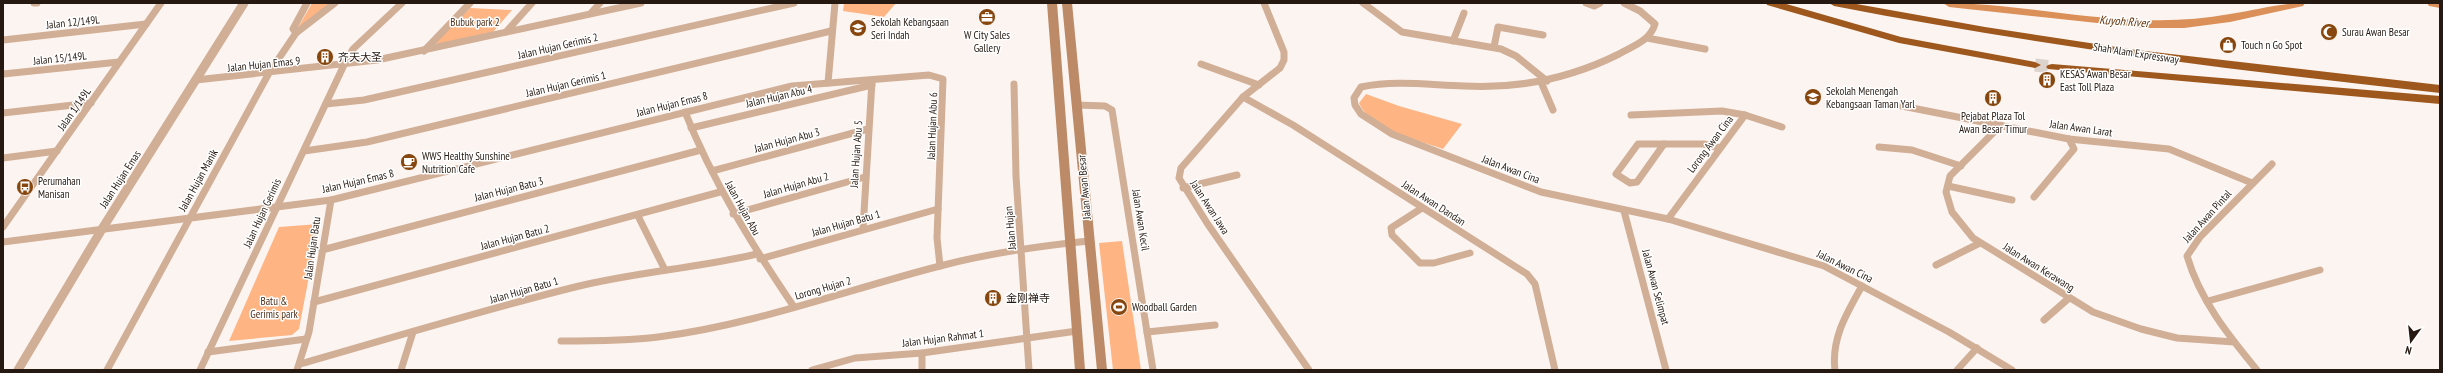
<svg xmlns="http://www.w3.org/2000/svg" width="2443" height="373" viewBox="0 0 2443 373" font-family="'PT Sans Narrow','Noto Sans SC',sans-serif">
<style>
.green{fill:#feb583}
.lines{fill:none;stroke-linecap:round;stroke-linejoin:round}
.river{fill:#db8f59;fill-rule:evenodd}
.motorway-tunnel{stroke:#dcd3cf;stroke-width:13;stroke-dasharray:13 6;stroke-linecap:butt}
.minor{stroke:#d1ae96;stroke-width:7}
.tertiary{stroke:#d1ae96;stroke-width:9}
.secondary{stroke:#bc8a67;stroke-width:10}
.motorway{fill:#9e581e;fill-rule:evenodd}
.labels{text-anchor:middle;dominant-baseline:central;stroke-width:3;stroke-linejoin:round;paint-order:stroke}
.street-label{font-size:11px;fill:#251911;stroke:#fff}
.park-label{font-size:11px;fill:#4f3019;stroke:#fff}
.poi-label{font-size:11px;fill:#251911;stroke:#fff;text-anchor:start}
.water-label{font-size:12px;font-style:italic;fill:#66350a;stroke:#fff}
</style>
<rect width="100%" height="100%" fill="#fcf4f0"/>
<g class="green">
<polygon points="312,3 332,3 291,40"/>
<polygon points="844,3 896,3 884,17 843,11"/>
<polygon points="470,8 512,10 493,32 439,44 435,43"/>
<path d="M1366 94 1399 106 1462 124 1443 149C1418 140 1370 130 1359 103Z"/>
<polygon points="319,224 299,329 292,335 229,341 279,227"/>
<polygon points="1122,241 1141,370 1113,370 1099,243"/>
</g>
<g class="lines">
<g class="river">
<path d="M1943 3C2011 3 2078 19 2146 20 2174 21 2202 19 2230 14 2256 10 2279 3 2305 3L2303 6 2230 22 2184 28H2144L1949 7Z"/>
<polygon points="2427,3 2440,3 2440,8 2429,6"/>
</g>
<polyline class="motorway-tunnel" points="2035,65 2052,67"/>
<g class="minor">
<polyline points="34,3 37,3"/>
<polyline points="1264,3 1284,52 1284,60 1280,68 1243,97 1181,168 1179,178 1207,223 1309,370"/>
<polyline points="1363,3 1402,32 1501,49 1516,56 1547,81"/>
<polyline points="1586,3 1594,6 1600,3"/>
<path d="M1624 3 1640 11 1655 24C1650 41 1633 46 1619 54 1569 79 1519 89 1464 86 1429 85 1395 80 1361 87L1354 98 1355 105 1361 114 1392 134 1541 192 1668 219 1824 266 1949 332 2012 370"/>
<polyline points="591,13 600,3"/>
<polyline points="506,32 532,3"/>
<polyline points="296,33 293,29 307,3"/>
<polyline points="1647,38 1705,49"/>
<polyline points="3,40 146,24"/>
<polyline points="1453,41 1464,13"/>
<polyline points="1494,47 1498,27 1543,35"/>
<polyline points="424,51 470,3"/>
<polyline points="1201,64 1259,85"/>
<polyline points="3,74 119,62"/>
<polyline points="196,80 377,60 641,3"/>
<polyline points="1541,82 1553,110"/>
<polyline points="828,83 835,3"/>
<polyline points="1014,84 1016,176 1029,370"/>
<polyline points="1243,97 1293,125 1527,274 1535,284 1555,370"/>
<polyline points="326,104 364,100 794,3"/>
<polyline points="1077,105 1105,106 1112,110 1153,370"/>
<polyline points="1902,106 2069,139 2169,149 2252,183"/>
<path d="M685 112C713 182 752 245 794 307"/>
<polyline points="3,113 91,103"/>
<polyline points="1631,115 1722,111 1745,115 1668,219"/>
<polyline points="1745,115 1782,127"/>
<polyline points="2001,125 1950,176 1946,192 1952,212 1973,238 2093,312 2141,329 2177,338 2234,342"/>
<polyline points="691,128 872,85"/>
<polygon points="1638,144 1664,144 1637,182 1630,183 1616,174"/>
<polyline points="1664,144 1704,144 1720,148"/>
<polyline points="1879,147 1912,150 1961,166"/>
<polyline points="304,151 367,142 831,31"/>
<polyline points="3,158 57,151"/>
<polyline points="712,171 868,129"/>
<polyline points="1948,186 2012,200"/>
<polyline points="1183,188 1237,175"/>
<polyline points="2034,197 2074,149 2069,139"/>
<polyline points="1422,208 1391,228 1392,235 1420,263 1434,263 1470,253"/>
<polyline points="1624,211 1666,370"/>
<polyline points="733,214 865,177"/>
<polyline points="638,216 665,270"/>
<polyline points="3,227 161,3"/>
<polyline points="863,229 872,81"/>
<polyline points="3,242 331,200 792,86 929,75 943,79 937,238 940,266"/>
<polyline points="322,250 701,150"/>
<polyline points="760,259 938,209"/>
<polyline points="1936,265 1980,243"/>
<polyline points="2208,301 2320,270"/>
<polyline points="314,302 720,192"/>
<polyline points="2044,320 2069,298"/>
<polyline points="1147,332 1215,325"/>
<path d="M561 341C593 341 626 341 658 337 754 325 846 290 940 266 989 253 1039 246 1089 241"/>
<polyline points="208,352 306,339"/>
<polyline points="922,353 922,370"/>
<path d="M300 364C391 338 483 310 575 287 635 272 697 268 757 254"/>
<polyline points="107,370 269,73 296,33 335,3"/>
<polyline points="200,370 344,65 353,49 402,3"/>
<polyline points="297,370 309,332 331,200"/>
<polyline points="401,370 413,332"/>
<polyline points="812,370 855,358 922,353 1077,331"/>
<path d="M1835 370C1831 338 1847 313 1862 286"/>
<polyline points="1957,370 1977,348"/>
<path d="M2257 370C2228 335 2200 300 2187 256L2200 237 2272 164"/>
</g>
<polyline class="tertiary" points="18,370 102,229 244,3"/>
<g class="secondary">
<polyline points="1052,3 1080,370"/>
<polyline points="1067,3 1102,370"/>
</g>
<g class="motorway">
<polygon points="1766,3 1783,3 1901,37 2035,62 2041,65 2035,68 1899,43 1767,5"/>
<path d="M1829 3H1851L1985 27 2136 50 2440 85V93C2237 71 2035 45 1834 6Z"/>
<polygon points="2052,64 2440,96 2440,104 2048,69 2046,67 2048,65"/>
</g>
</g>
<defs>
<g id="office-disc" transform="scale(0.9)"><circle r="9.5" fill="#86460d" stroke="#fff"/><path d="M-6-3h4V-5.5h4V-3h4V5H-6ZM-1-4.5V-3h2v-1.5ZM-6 0V1H6V0Z" fill="#fff"/></g>
<g id="school-disc" transform="scale(0.9)"><circle r="9.5" fill="#86460d" stroke="#fff"/><path d="M0-5L7-2L0 1L-7-2ZM-4 1L0 2.5L4 1V4Q0 6-4 4Z" fill="#fff"/></g>
<g id="mosque-disc" transform="scale(0.9)"><circle r="9.5" fill="#86460d" stroke="#fff"/><path d="M3.5-4.9A6 6 0 1 0 3.5 4.9A5 5 0 1 1 3.5-4.9Z" fill="#fff"/></g>
<g id="shop-disc" transform="scale(0.9)"><circle r="9.5" fill="#86460d" stroke="#fff"/><path d="M-5-2.5h2.3a2.7 3.5 0 0 1 5.4 0H5L5.5 6h-11ZM-1.5-2.5h3a1.5 2.3 0 0 0-3 0Z" fill="#fff"/></g>
<g id="building-disc" transform="scale(0.9)"><circle r="9.5" fill="#86460d" stroke="#fff"/><path d="M-4-6H4V6H1V3H-1V6H-4ZM-2.5-4.3h1.7v1.8h-1.7ZM.8-4.3h1.7v1.8H.8ZM-2.5-1h1.7V.8h-1.7ZM.8-1h1.7V.8H.8Z" fill="#fff"/></g>
<g id="cafe-disc" transform="scale(0.9)"><circle r="9.5" fill="#86460d" stroke="#fff"/><path d="M-5.5-4.5H6V0H3Q3 3.5 0 3.5H-2.5Q-5.5 3.5-5.5 0ZM3-3.2v2h1.7v-2ZM-6 4.5H4V6H-6Z" fill="#fff"/></g>
<g id="bus-disc" transform="scale(0.9)"><circle r="9.5" fill="#86460d" stroke="#fff"/><path d="M-5-6H5V4H4V6H2V4H-2V6H-4V4H-5ZM-3.5-4V0h7V-4ZM-3.5 1.2v1.5H-2V1.2ZM2 1.2v1.5H3.5V1.2Z" fill="#fff"/></g>
<g id="stadium-disc" transform="scale(0.9)"><circle r="9.5" fill="#86460d" stroke="#fff"/><path d="M0-5a6.5 5 0 1 0 0 10a6.5 5 0 1 0 0-10ZM-3.5-1.8h7v3.6h-7Z" fill="#fff"/></g>
</defs>
<g fill-rule="evenodd">
<use href="#office-disc" x="987" y="17"/>
<use href="#school-disc" x="858" y="28"/>
<use href="#mosque-disc" x="2329" y="32"/>
<use href="#shop-disc" x="2228" y="45"/>
<use href="#building-disc" x="325" y="57"/>
<use href="#building-disc" x="2047" y="80"/>
<use href="#school-disc" x="1813" y="97"/>
<use href="#building-disc" x="1993" y="98"/>
<use href="#cafe-disc" x="409" y="162"/>
<use href="#bus-disc" x="25" y="187"/>
<use href="#building-disc" x="993" y="298"/>
<use href="#stadium-disc" x="1119" y="307"/>
</g>
<g class="labels">
<g class="street-label">
<text transform="translate(73 22) rotate(-6)">Jalan 12/149L</text>
<text transform="translate(558 46) rotate(-13)">Jalan Hujan Gerimis 2</text>
<text transform="translate(2136 53) rotate(9)">Shah Alam Expressway</text>
<text transform="translate(60 58) rotate(-6)">Jalan 15/149L</text>
<text transform="translate(264 64) rotate(-6)">Jalan Hujan Emas 9</text>
<text transform="translate(566 84) rotate(-13)">Jalan Hujan Gerimis 1</text>
<text transform="translate(779 96) rotate(-13)">Jalan Hujan Abu 4</text>
<text transform="translate(672 104) rotate(-14)">Jalan Hujan Emas 8</text>
<text transform="translate(74 109) rotate(-55)">Jalan 1/149L</text>
<text transform="translate(932 126) rotate(-88)">Jalan Hujan Abu 6</text>
<text transform="translate(2081 128) rotate(8)">Jalan Awan Larat</text>
<text transform="translate(787 140) rotate(-15)">Jalan Hujan Abu 3</text>
<text transform="translate(1710 144) rotate(-53)">Lorong Awan Cina</text>
<text transform="translate(856 154) rotate(-86)">Jalan Hujan Abu 5</text>
<text transform="translate(1511 169) rotate(21)">Jalan Awan Cina</text>
<text transform="translate(120 179) rotate(-57)">Jalan Hujan Emas</text>
<text transform="translate(198 180) rotate(-61)">Jalan Hujan Manik</text>
<text transform="translate(358 181) rotate(-13)">Jalan Hujan Emas 8</text>
<text transform="translate(796 185) rotate(-16)">Jalan Hujan Abu 2</text>
<text transform="translate(1084 187) rotate(-95)">Jalan Awan Besar</text>
<text transform="translate(509 189) rotate(-14)">Jalan Hujan Batu 3</text>
<text transform="translate(1434 203) rotate(33)">Jalan Awan Dandan</text>
<text transform="translate(1210 207) rotate(57)">Jalan Awan Jawa</text>
<text transform="translate(743 208) rotate(61)">Jalan Hujan Abu</text>
<text transform="translate(262 213) rotate(-65)">Jalan Hujan Gerimis</text>
<text transform="translate(2207 216) rotate(-48)">Jalan Awan Pintal</text>
<text transform="translate(1141 220) rotate(81)">Jalan Awan Kecil</text>
<text transform="translate(846 223) rotate(-16)">Jalan Hujan Batu 1</text>
<text transform="translate(1010 228) rotate(-95)">Jalan Hujan</text>
<text transform="translate(515 237) rotate(-15)">Jalan Hujan Batu 2</text>
<text transform="translate(312 248) rotate(-82)">Jalan Hujan Batu</text>
<text transform="translate(1845 266) rotate(26)">Jalan Awan Cina</text>
<text transform="translate(2039 267) rotate(32)">Jalan Awan Kerawang</text>
<text transform="translate(1656 287) rotate(75)">Jalan Awan Selimpat</text>
<text transform="translate(823 288) rotate(-16)">Lorong Hujan 2</text>
<text transform="translate(524 290) rotate(-16)">Jalan Hujan Batu 1</text>
<text transform="translate(943 338) rotate(-7)">Jalan Hujan Rahmat 1</text>
</g>
<g class="park-label">
<text x="475" y="22">Bubuk park 2</text>
<text x="274" y="301">Batu &amp;<tspan x="274" dy="13">Gerimis park</tspan></text>
</g>
<g class="poi-label">
<text x="871" y="22">Sekolah Kebangsaan<tspan x="871" dy="13">Seri Indah</tspan></text>
<text x="2342" y="32">Surau Awan Besar</text>
<text x="987" y="35" text-anchor="middle">W City Sales<tspan x="987" dy="13">Gallery</tspan></text>
<text x="2241" y="45">Touch n Go Spot</text>
<text x="338" y="57">齐天大圣</text>
<text x="2060" y="74">KESAS Awan Besar<tspan x="2060" dy="13">East Toll Plaza</tspan></text>
<text x="1826" y="91">Sekolah Menengah<tspan x="1826" dy="13">Kebangsaan Taman Yarl</tspan></text>
<text x="1993" y="116" text-anchor="middle">Pejabat Plaza Tol<tspan x="1993" dy="13">Awan Besar Timur</tspan></text>
<text x="422" y="156">WWS Healthy Sunshine<tspan x="422" dy="13">Nutrition Cafe</tspan></text>
<text x="38" y="181">Perumahan<tspan x="38" dy="13">Manisan</tspan></text>
<text x="1006" y="298">金刚禅寺</text>
<text x="1132" y="307">Woodball Garden</text>
</g>
<g class="water-label">
<text transform="translate(2124 21) rotate(4)">Kuyoh River</text>
</g>
</g>
<rect width="2443" height="373" fill="none" stroke="#251911" stroke-width="8"/>
<g transform="translate(2411 341) rotate(195)" stroke="#ffffff" stroke-width="3" paint-order="stroke">
<path d="M0-3L7 15L0 10L-7 15Z" fill="#251911"/>
<text y="-6" font-size="11" font-weight="bold" text-anchor="middle" fill="#251911">N</text>
</g>
</svg>
